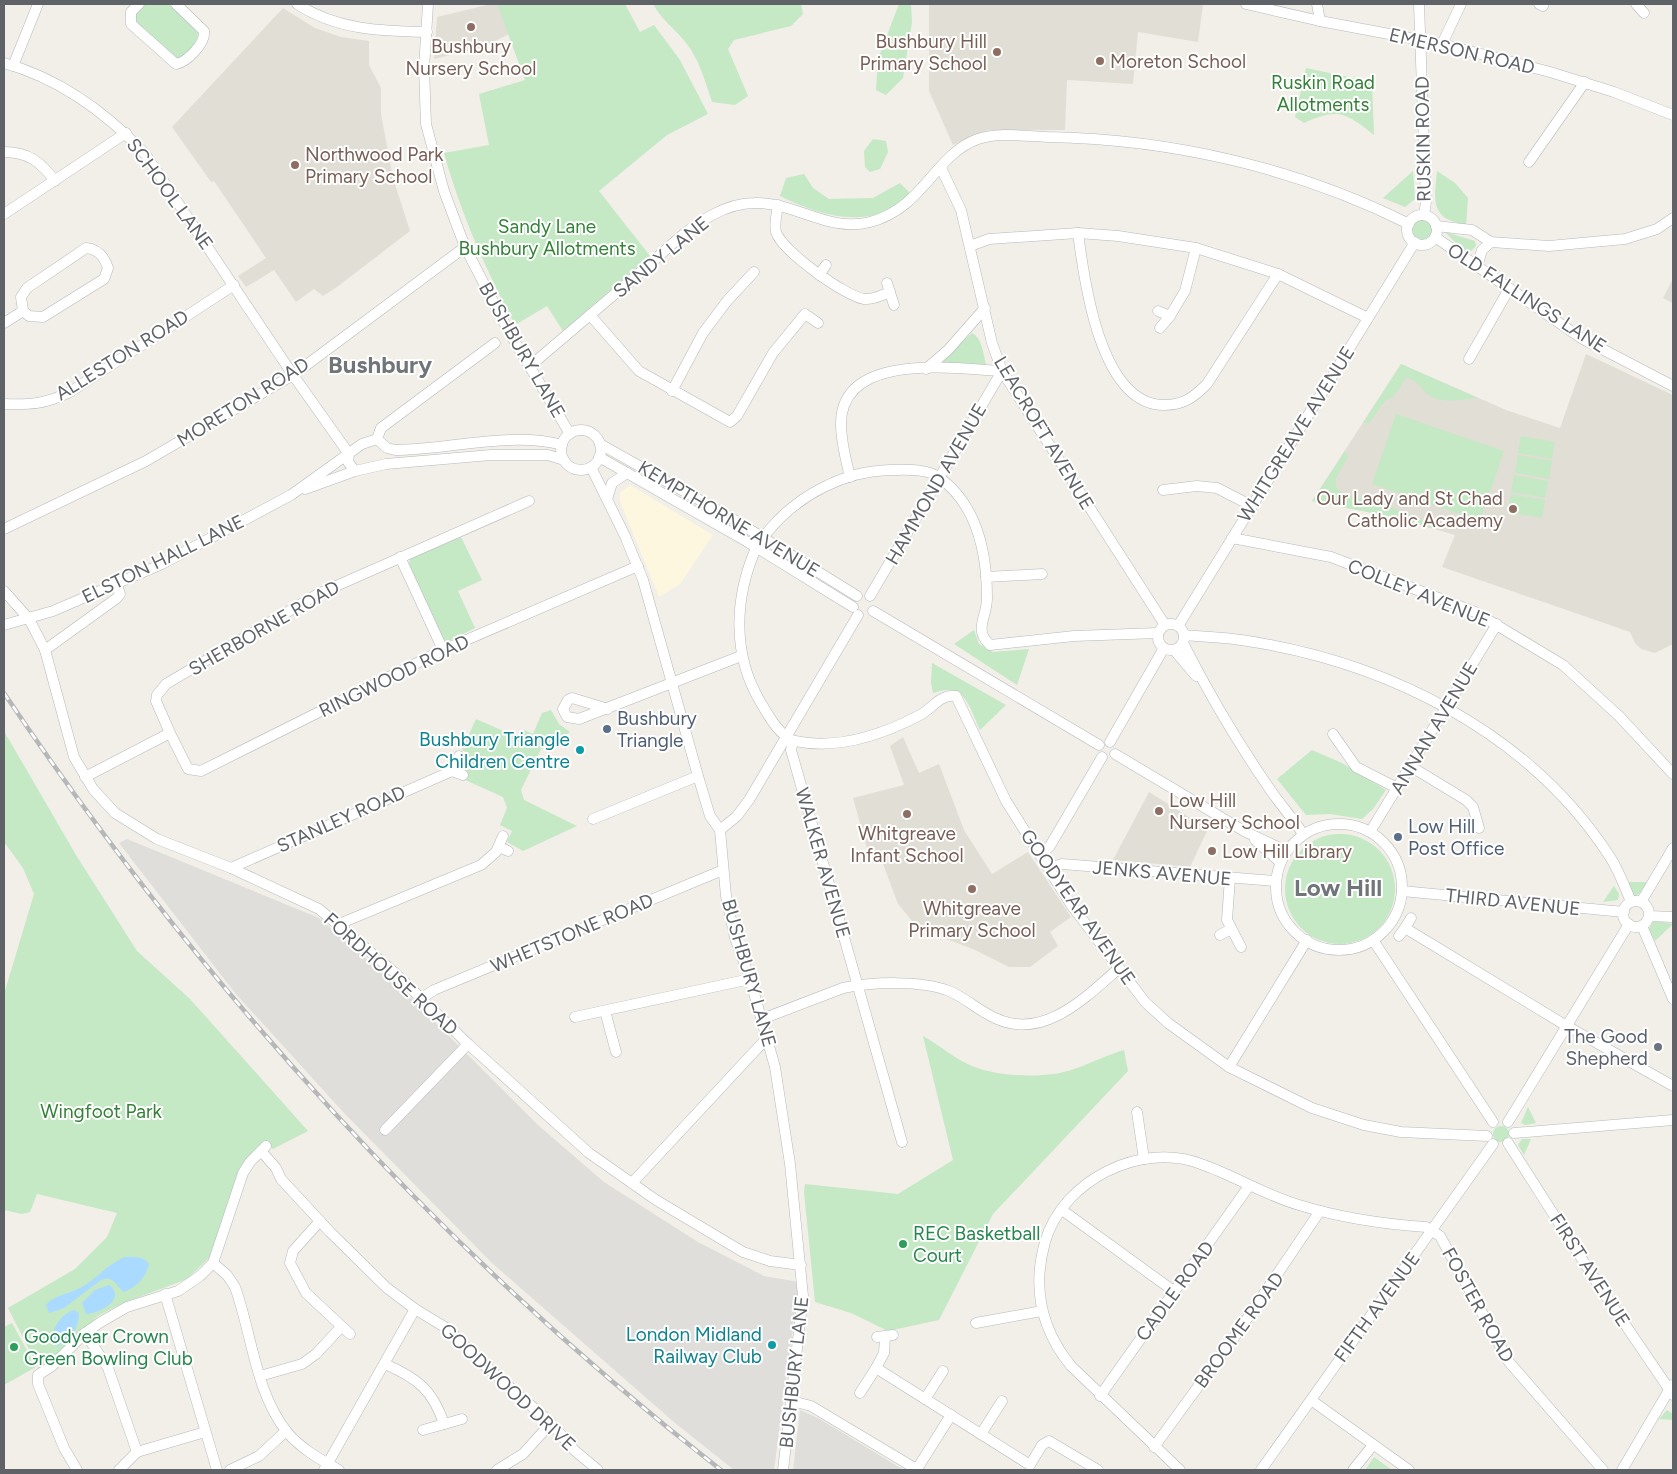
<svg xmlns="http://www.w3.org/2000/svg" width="1677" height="1474" viewBox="0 0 1677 1474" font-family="Figtree,sans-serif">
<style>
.commercial{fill:#fef7e0}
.industrial{fill:#e0deda}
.education{fill:#e1ded6}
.green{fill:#c5e8c5}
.water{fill:#aadaff}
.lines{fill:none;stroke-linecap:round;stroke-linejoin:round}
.minor-casing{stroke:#b5b8bc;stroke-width:11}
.minor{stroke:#fff;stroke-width:10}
.rail-casing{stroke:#b6b7b8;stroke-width:4.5}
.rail{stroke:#fff;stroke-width:2.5;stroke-dasharray:8;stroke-linecap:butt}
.education-dot{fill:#8d6e63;stroke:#fff;stroke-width:2}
.service-dot{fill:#5c6f8a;stroke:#fff;stroke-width:2}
.culture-dot{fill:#0f9aa8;stroke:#fff;stroke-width:2}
.worship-dot{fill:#6b7280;stroke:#fff;stroke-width:2}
.leisure-dot{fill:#2e9e5b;stroke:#fff;stroke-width:2}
.labels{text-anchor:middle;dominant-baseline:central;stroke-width:4;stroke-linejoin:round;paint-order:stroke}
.education-label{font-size:19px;fill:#785e54;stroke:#fff;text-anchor:start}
.street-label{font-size:19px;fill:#5f6368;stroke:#fff}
.park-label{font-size:19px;fill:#348238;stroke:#fff}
.service-label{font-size:19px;fill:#4e5e75;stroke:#fff;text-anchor:start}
.culture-label{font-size:19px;fill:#0d838f;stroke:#fff;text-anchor:end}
.worship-label{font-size:19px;fill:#5b616d;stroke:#fff;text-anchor:end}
.leisure-label{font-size:19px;fill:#27864d;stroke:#fff;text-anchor:start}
.district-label{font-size:24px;font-weight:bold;fill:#70757a;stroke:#fff}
</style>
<rect width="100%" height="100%" fill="#f1efe8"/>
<polygon class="commercial" points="630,485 713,535 680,584 659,597 620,501 620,493"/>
<g class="industrial">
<polygon points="127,839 319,918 406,993 538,1125 604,1182 698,1242 764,1276 799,1282 774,1470 734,1470 675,1423 492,1263 344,1113 235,993 119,843"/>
<polygon points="800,1410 818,1418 904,1470 793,1470"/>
</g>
<g class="education">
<polygon points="491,4 497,4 509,34 481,48 434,59 437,17"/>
<polygon points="929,4 1203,4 1198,42 1138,32 1133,84 1067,80 1065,130 989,130 953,145 929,91"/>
<polygon points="283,8 315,28 341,37 369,41 369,65 381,88 381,114 393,178 410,231 337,287 323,296 314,289 296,302 274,270 246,287 238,276 266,258 214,181 211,182 172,127"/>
<polygon points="1673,279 1673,303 1663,298"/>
<polygon points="1586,354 1673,395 1673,644 1655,653 1641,649 1635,643 1630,632 1442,567 1455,535 1393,517 1312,501 1401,364 1506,410 1560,428"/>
<polygon points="903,737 919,773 939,764 964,830 992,874 1028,852 1071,917 1050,932 1058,946 1030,967 1009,967 975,950 918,928 898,904 882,861 870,859 853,798 904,785 890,746"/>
<polygon points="1149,792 1208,829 1190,867 1113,860"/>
</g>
<g class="green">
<path d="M141 4H169L198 33C198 43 184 57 175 61L133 22 134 11Z"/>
<path d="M497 4H625L640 32 654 25 680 60 708 114 667 135 599 191 650 256 563 331 547 306 515 325C485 268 461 214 444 153L489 145 479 94 525 80Z"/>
<path d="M653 4H801L803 14 791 26 734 40 728 49 748 96 735 105 712 102C707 87 702 69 694 55 684 35 663 23 653 4Z"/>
<polygon points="899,4 911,4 912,22 903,78 886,95 876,90 878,59"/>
<path d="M1306 68 1372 82 1374 135C1345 112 1338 108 1304 123L1295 117Z"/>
<polygon points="873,139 886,141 888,152 880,169 870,172 865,167 864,151"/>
<polygon points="1413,171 1415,199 1405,207 1383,198"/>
<path d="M1437 171 1455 183 1468 198 1466 226C1460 223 1453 222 1447 219 1430 209 1436 187 1437 171Z"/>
<path d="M804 174 813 188 829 199 873 198 900 183 910 193C903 199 894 209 885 212 848 225 813 212 780 196L786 178Z"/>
<circle cx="1422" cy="230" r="10"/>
<polygon points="1445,232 1475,241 1476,246 1470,252 1463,250"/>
<path d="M972 333C982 338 983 353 986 364L983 367 944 363 943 360Z"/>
<path d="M1401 364 1478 398C1464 399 1448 403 1434 398 1422 393 1421 381 1406 378L1394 396 1385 401 1369 423H1363Z"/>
<polygon points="1396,414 1504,451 1480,521 1372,484"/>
<polygon points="1521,436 1555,442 1552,459 1518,453"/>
<polygon points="1345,451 1348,457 1336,478 1336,487 1343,494 1383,504 1430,523 1434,529 1393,517 1312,501"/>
<polygon points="1518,455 1552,461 1549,479 1515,473"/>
<polygon points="1514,475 1548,481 1545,498 1511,492"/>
<polygon points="1511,494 1545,500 1542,518 1508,512"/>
<polygon points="461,537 482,580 458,591 475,628 447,642 440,637 409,564 410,559"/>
<polygon points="974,630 979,644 993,652 1029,649 1017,685 954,644"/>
<path d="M932 663 1006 705 980 730C969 706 965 681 933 693L931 683Z"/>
<polygon points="551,710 559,724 570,732 559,741 541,749 521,790 524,800 577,826 523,851 507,842 512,831 500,825 507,808 503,797 463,779 463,764 468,753 462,750 476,719 520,738 524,730 533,734 542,713"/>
<polygon points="4,731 76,855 137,951 190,999 308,1131 273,1149 265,1142 242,1166 209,1258 187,1279 121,1304 98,1316 47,1364 39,1369 8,1308 75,1269 107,1237 117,1213 37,1194 30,1212 22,1214 4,1210 4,994 34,894 23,868 4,842"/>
<polygon points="1312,750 1342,763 1386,790 1373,809 1362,819 1330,814 1306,815 1277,779"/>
<circle cx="1340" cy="889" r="55"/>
<polygon points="1626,882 1647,882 1640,893 1634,897"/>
<polygon points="1614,886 1619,894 1618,900 1603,902"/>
<polygon points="1658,921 1673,924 1655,941 1649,929 1653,922"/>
<path d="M923 1036C939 1045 955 1059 972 1066 997 1077 1049 1079 1074 1069 1091 1063 1107 1055 1124 1050L1128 1071 993 1214 939 1320 888 1331 851 1313 815 1302 804 1192 805 1184 898 1194 953 1160Z"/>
<polygon points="1528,1107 1536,1123 1526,1125 1521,1123"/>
<circle cx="1501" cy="1134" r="8"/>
<polygon points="1522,1139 1531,1139 1524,1155 1518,1145"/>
<polygon points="12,1323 36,1367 4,1385 4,1327"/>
<polygon points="1667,1410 1673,1414 1673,1420 1659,1419"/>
<polygon points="1374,1457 1392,1470 1365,1470"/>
</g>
<g class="water">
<path d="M125 1257C135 1257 143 1256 149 1264 145 1279 137 1286 124 1292 115 1286 115 1275 101 1280L64 1308 49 1313 46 1305C54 1295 69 1294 80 1288 97 1279 106 1265 125 1257Z"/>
<path d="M109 1285C127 1299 100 1313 86 1314L82 1303 95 1290Z"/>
<path d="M74 1310 79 1313C79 1327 70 1342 56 1346L52 1343C50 1330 61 1314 74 1310Z"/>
</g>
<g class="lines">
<g class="minor-casing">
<g id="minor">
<path d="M139 4 131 12V24L176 64C187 62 206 43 204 31L176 4"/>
<path d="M297 4C337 30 380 31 427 32"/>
<polyline points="428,4 424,68 426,124 444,191 465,247 480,276 509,332 570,434"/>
<polyline points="1246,4 1320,21 1442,44 1550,72 1614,92 1673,115"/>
<polyline points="1317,4 1320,21"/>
<polyline points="1419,4 1426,202 1424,215"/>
<polyline points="1539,4 1543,6"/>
<polyline points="1636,4 1644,13"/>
<polyline points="1442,44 1461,4"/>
<path d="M4 63C61 79 106 112 146 155L293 375 349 454 348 462 355 471"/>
<polyline points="13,66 38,4"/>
<path d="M4 152C28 152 41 162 55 181"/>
<polyline points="1529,162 1585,82"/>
<polyline points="941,168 961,210 992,343 1002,371 1165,625"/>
<path d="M778 205C777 212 774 224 776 232 782 251 845 296 864 299 873 300 882 295 890 292"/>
<polyline points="4,214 126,133"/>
<circle cx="1422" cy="230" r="15"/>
<polyline points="1436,226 1472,230 1491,242 1549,246 1625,239 1657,229 1673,218"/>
<path d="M1078 233C1084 280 1100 405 1164 405 1184 405 1194 397 1207 384L1278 274"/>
<polyline points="1435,237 1581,338 1673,386"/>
<polyline points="970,246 989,239 1078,233 1118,236 1196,248 1278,274 1368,318"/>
<path d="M86 248C98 249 104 256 108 268L104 279 43 317 29 316 23 311 21 297 27 288Z"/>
<polyline points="1477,267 1482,250 1491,242"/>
<polyline points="819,275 826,265"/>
<polyline points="887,283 894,305"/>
<polyline points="1158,311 1170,316 1185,291 1196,248"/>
<polyline points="590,315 639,371 730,422 737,416 773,353 805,314 818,323"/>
<polyline points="4,323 23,311"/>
<polyline points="1160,328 1170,316"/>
<polyline points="1469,359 1509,289"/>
<path d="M530 366C568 334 605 302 643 270 665 251 686 229 712 215 725 208 740 203 755 203 795 202 829 233 870 222 924 208 935 154 978 139 999 132 1025 136 1047 137 1172 139 1297 168 1409 224"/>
<polyline points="926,369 948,350 985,308"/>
<polyline points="672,391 703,333 727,301 754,272"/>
<path d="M4 404C31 405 45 404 70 392L234 285"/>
<circle cx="581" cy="450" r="20"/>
<polyline points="377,439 381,428 495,343"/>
<polyline points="600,444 728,516 857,596"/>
<polyline points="599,457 746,541 853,607"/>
<polyline points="591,467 625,536 643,580 698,776 710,816 720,830 726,896 735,938 750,979 775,1067 790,1164 803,1296 783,1470"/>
<path d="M850 477C846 460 841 442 841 424 841 351 955 369 1002 371"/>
<polyline points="305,489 355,471 386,464 491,455 548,455 564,460"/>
<polyline points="1163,490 1197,486 1217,488 1252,506"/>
<polyline points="607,499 612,483 627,473"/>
<polyline points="4,529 146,461 293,375 465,247"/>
<polyline points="1232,538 1331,557 1475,612 1563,665 1619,716 1673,774"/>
<polyline points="400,557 443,650"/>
<polyline points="986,577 1042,574"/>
<polyline points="4,591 29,619 45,650 74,757 93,789 115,813 157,839 231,868 319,909 394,972 468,1044 589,1153 656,1200 743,1252 770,1261 801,1265"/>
<polyline points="870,596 1002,371"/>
<polyline points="873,611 1099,745"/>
<circle cx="1171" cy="637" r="13"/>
<path d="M4 625 53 611 162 564 291 495 362 444 377 439 387 448 395 450C447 450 511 431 562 445"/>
<polyline points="1178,626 1415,242"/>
<path d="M1158 633 1074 636 990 645C973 629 987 618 987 598 987 554 978 506 940 478 927 468 905 470 890 470 844 471 799 495 770 529 765 535 759 541 756 548 734 599 732 655 761 703 768 715 780 737 795 741 838 750 882 735 920 715 933 708 940 694 956 696L1006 801 1072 906 1145 1002 1168 1023 1229 1067 1312 1108 1364 1125 1401 1132 1487 1136"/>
<path d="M1184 635C1203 637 1222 637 1241 640 1386 661 1529 732 1610 857 1619 871 1625 887 1631 902"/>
<path d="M1183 643C1208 692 1236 740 1267 785 1278 802 1292 817 1303 834"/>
<polyline points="45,650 117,598 120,594 117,585"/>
<polyline points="1174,650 1196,676"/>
<polyline points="608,709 572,698 568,700 563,709 567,717 579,719 741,656"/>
<polyline points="170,733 188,769 201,771 443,650 638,566"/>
<polyline points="1333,734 1356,767 1397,788"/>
<polyline points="793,741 791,750 902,1142"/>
<polyline points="1110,742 1164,648"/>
<polyline points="1115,754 1244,831 1286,851"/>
<polyline points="459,756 452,771 463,775"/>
<polyline points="1410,766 1466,800 1473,807 1479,828"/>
<polyline points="85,777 170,733 156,701 157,695 166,684 318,594 529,501"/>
<polyline points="593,819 698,776"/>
<circle cx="1339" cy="887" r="63"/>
<polyline points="720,830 737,816 749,800 858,615"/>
<polyline points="1370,832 1497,624"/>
<polyline points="1255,840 1280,862"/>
<polyline points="499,847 508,851"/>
<polyline points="1041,854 1050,846 1102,757"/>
<polyline points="231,868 452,771"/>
<polyline points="1049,868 1062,864 1276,881"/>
<polyline points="1230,878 1227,920 1241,947"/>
<polyline points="1402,891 1624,912"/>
<circle cx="1636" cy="914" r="13"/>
<polyline points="1641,902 1673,848"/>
<polyline points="1649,916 1673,917"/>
<polyline points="339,924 481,865 496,852 503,836"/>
<polyline points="1642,926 1673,999"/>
<polyline points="1405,928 1411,918"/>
<polyline points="1220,935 1231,929"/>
<polyline points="1399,936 1405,928 1565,1025 1673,1086"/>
<polyline points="1373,940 1493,1122"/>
<polyline points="422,998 434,990 723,870"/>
<polyline points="605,1011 616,1052"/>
<polyline points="575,1017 750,979"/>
<path d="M762 1019 843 988C872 982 921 980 949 991 966 998 979 1011 995 1018 1043 1041 1085 998 1118 969"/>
<polyline points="1229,1067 1307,940"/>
<polyline points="1137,1112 1144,1159"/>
<polyline points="1508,1122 1629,924"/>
<polyline points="385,1130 468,1044"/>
<polyline points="1514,1133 1673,1120"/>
<polyline points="1508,1143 1603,1292 1673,1395"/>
<polyline points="261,1151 276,1168 281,1179 330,1232 387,1288 415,1309 324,1470"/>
<polyline points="632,1183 767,1038"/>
<polyline points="1062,1210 1175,1292"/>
<polyline points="320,1221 293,1251 290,1263 306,1293 350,1334"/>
<polyline points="213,1263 243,1173 250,1162 266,1146"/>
<polyline points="165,1294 217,1470"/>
<polyline points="415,1309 448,1329 481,1362 551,1423 574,1450 598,1470"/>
<polyline points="976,1323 1042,1311"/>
<polyline points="85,1333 108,1368 137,1452"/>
<polyline points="877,1337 893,1335"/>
<path d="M385 1364C417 1378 433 1390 444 1424"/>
<polyline points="876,1368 884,1353 885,1338"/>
<polyline points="260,1376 302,1364 316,1354 341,1327"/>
<polyline points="860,1393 876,1368 1030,1465 1042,1445 1049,1441 1098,1470"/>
<polyline points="1100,1396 1249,1186"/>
<polyline points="925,1399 943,1371"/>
<polyline points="1311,1400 1409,1470"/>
<polyline points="792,1401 811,1406 918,1470"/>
<polyline points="423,1430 462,1419"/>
<polyline points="981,1434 1002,1401"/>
<polyline points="1154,1447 1238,1332 1320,1211"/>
<polyline points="917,1469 951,1415"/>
<path d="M77 1470 64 1448 38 1384V1375L52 1366 85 1333 101 1322 127 1307 178 1291 200 1276 213 1263 227 1275 235 1287C252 1334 255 1392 287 1432 300 1448 321 1460 339 1470"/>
<polyline points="119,1470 137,1452 205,1432"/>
<polyline points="230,1470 259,1456 286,1431"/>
<polyline points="497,1470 523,1454 551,1423"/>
<path d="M1180 1470 1071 1366C1041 1329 1032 1288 1045 1242 1063 1180 1141 1141 1201 1164 1235 1176 1265 1195 1299 1205 1341 1218 1382 1224 1426 1227L1440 1236 1509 1362 1603 1470"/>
<polyline points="1261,1470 1493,1144"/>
<polyline points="1353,1470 1373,1445"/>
<polyline points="1622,1470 1672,1385"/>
</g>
</g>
<use href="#minor" class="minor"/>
<g class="rail-casing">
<path id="rail" d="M4 693C201 986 442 1253 721 1470"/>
</g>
<use href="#rail" class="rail"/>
</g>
<g class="education-dot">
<circle cx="471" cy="27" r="5"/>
<circle cx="997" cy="52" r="5"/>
<circle cx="1100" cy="61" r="5"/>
<circle cx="295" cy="165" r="5"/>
<circle cx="1513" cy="509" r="5"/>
<circle cx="1159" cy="811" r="5"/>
<circle cx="907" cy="814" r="5"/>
<circle cx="1212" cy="851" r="5"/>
<circle cx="972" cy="889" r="5"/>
</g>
<g class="service-dot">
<circle cx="607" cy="729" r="5"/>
<circle cx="1398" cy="837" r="5"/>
</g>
<g class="culture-dot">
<circle cx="580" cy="750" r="5"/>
<circle cx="772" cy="1345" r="5"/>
</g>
<circle class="worship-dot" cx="1658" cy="1047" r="5"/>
<g class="leisure-dot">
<circle cx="903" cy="1244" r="5"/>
<circle cx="14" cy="1347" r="5"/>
</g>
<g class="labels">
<g class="education-label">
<text x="987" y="41" text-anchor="end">Bushbury Hill<tspan x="987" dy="22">Primary School</tspan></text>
<text x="471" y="46" text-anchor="middle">Bushbury<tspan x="471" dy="22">Nursery School</tspan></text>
<text x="1110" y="61">Moreton School</text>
<text x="305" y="154">Northwood Park<tspan x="305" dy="22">Primary School</tspan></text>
<text x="1503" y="498" text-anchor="end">Our Lady and St Chad<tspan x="1503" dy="22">Catholic Academy</tspan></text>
<text x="1169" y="800">Low Hill<tspan x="1169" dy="22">Nursery School</tspan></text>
<text x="907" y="833" text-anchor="middle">Whitgreave<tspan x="907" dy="22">Infant School</tspan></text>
<text x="1222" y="851">Low Hill Library</text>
<text x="972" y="908" text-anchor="middle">Whitgreave<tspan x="972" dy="22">Primary School</tspan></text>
</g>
<g class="street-label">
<text transform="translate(1462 51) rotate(13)">EMERSON ROAD</text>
<text transform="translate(1423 139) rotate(-91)">RUSKIN ROAD</text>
<text transform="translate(170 194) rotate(54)">SCHOOL LANE</text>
<text transform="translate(661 257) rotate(-39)">SANDY LANE</text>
<text transform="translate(1527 298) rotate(33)">OLD FALLINGS LANE</text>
<text transform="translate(522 350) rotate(60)">BUSHBURY LANE</text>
<text transform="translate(122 355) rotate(-32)">ALLESTON ROAD</text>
<text transform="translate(243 402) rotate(-32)">MORETON ROAD</text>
<text transform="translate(1044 433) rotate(59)">LEACROFT AVENUE</text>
<text transform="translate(1296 434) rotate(-58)">WHITGREAVE AVENUE</text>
<text transform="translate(936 484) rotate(-60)">HAMMOND AVENUE</text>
<text transform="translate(729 519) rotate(31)">KEMPTHORNE AVENUE</text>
<text transform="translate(163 559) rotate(-26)">ELSTON HALL LANE</text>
<text transform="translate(1419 593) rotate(22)">COLLEY AVENUE</text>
<text transform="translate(264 628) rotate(-30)">SHERBORNE ROAD</text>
<text transform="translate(394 676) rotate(-26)">RINGWOOD ROAD</text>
<text transform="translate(1434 728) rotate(-59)">ANNAN AVENUE</text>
<text transform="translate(341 819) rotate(-24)">STANLEY ROAD</text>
<text transform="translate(823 863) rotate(74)">WALKER AVENUE</text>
<text transform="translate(1162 873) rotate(5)">JENKS AVENUE</text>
<text transform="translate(1513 902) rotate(6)">THIRD AVENUE</text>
<text transform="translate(1078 907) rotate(55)">GOODYEAR AVENUE</text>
<text transform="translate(572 933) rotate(-23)">WHETSTONE ROAD</text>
<text transform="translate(749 973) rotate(74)">BUSHBURY LANE</text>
<text transform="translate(391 974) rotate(42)">FORDHOUSE ROAD</text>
<text transform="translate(1590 1270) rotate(57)">FIRST AVENUE</text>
<text transform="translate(1175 1291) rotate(-54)">CADLE ROAD</text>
<text transform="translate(1478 1305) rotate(61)">FOSTER ROAD</text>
<text transform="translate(1377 1307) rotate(-54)">FIFTH AVENUE</text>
<text transform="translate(1239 1330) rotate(-54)">BROOME ROAD</text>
<text transform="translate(794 1372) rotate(-84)">BUSHBURY LANE</text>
<text transform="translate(508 1387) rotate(43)">GOODWOOD DRIVE</text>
</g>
<g class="park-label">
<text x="1323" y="82">Ruskin Road<tspan x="1323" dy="22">Allotments</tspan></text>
<text x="547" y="226">Sandy Lane<tspan x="547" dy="22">Bushbury Allotments</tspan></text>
<text x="101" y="1111">Wingfoot Park</text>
</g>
<g class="service-label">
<text x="617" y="718">Bushbury<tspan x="617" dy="22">Triangle</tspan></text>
<text x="1408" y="826">Low Hill<tspan x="1408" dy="22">Post Office</tspan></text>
</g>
<g class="culture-label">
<text x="570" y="739">Bushbury Triangle<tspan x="570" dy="22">Children Centre</tspan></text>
<text x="762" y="1334">London Midland<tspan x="762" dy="22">Railway Club</tspan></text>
</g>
<g class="worship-label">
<text x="1648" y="1036">The Good<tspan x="1648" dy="22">Shepherd</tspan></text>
</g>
<g class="leisure-label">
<text x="913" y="1233">REC Basketball<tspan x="913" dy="22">Court</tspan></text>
<text x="24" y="1336">Goodyear Crown<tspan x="24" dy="22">Green Bowling Club</tspan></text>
</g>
<g class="district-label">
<text x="380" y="364">Bushbury</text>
<text x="1338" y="887">Low Hill</text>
</g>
</g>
<rect width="1677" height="1474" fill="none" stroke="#5f6368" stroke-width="10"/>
</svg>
